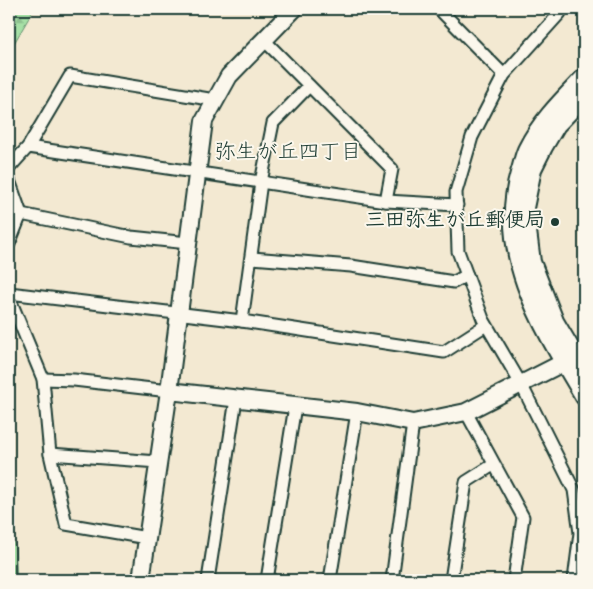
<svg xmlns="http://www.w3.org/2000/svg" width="593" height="589" viewBox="0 0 593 589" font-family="Dekko,'Klee One',sans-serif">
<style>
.forest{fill:url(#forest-firs);stroke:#628e6d}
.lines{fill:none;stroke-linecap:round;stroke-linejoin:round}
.street-casing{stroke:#1f3d34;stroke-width:15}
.secondary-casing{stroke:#1f3d34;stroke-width:20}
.street{stroke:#fbf7ec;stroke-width:11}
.secondary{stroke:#fbf7ec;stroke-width:16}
.poi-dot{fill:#1f3d34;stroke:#fbf7ec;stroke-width:2}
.labels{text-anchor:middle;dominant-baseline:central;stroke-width:4;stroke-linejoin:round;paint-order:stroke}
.poi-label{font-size:20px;font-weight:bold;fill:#1f3d34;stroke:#fbf7ec;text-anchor:end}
.neighbourhood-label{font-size:21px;fill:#1f3d34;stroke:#fbf7ec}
</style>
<defs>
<pattern id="forest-firs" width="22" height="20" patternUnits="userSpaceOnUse" patternTransform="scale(1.25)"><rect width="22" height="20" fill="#a6e0a6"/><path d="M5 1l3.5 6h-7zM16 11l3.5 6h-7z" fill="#8ec190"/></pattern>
</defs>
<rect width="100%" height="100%" fill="#f3e9d2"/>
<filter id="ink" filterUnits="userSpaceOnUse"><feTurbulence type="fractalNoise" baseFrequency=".02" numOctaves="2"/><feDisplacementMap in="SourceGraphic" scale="10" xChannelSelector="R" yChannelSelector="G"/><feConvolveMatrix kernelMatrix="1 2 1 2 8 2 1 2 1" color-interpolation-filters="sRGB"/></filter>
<g filter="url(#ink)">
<g class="forest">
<polygon points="9,9 34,9 9,52"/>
<polygon points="9,528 15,546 17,580 9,580"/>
</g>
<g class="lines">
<g class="street-casing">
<g id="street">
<polyline points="439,9 504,75"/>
<polyline points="555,9 560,13 504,75 472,137 456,192 458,251 483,319 521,384 574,490 580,533 574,580"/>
<polyline points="264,40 392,169 386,201"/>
<polyline points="215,100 70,76 28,147 386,201 457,205"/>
<polyline points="9,168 28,147"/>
<polyline points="9,180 21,214 9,244"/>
<polyline points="21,214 131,237 188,243"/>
<polyline points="252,258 351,266 454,282 467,275"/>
<polyline points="9,293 242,321 444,352 486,325"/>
<polyline points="9,297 43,379 50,454 66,524 147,538"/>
<polyline points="242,321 261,182 273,123 309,86"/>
<polyline points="43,379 74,380 169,391"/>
<polyline points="466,412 523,517 514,580"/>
<polyline points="50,454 158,462"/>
<polyline points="208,580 236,399"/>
<polyline points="267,580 295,406"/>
<polyline points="330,580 357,412"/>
<polyline points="392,580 413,423"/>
<polyline points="451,580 466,482 493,465"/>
</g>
</g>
<g class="secondary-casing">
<g id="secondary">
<path d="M584 77C563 99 541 120 527 148 523 155 522 165 519 173 495 255 544 330 584 397"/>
<polyline points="584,97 557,125 544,147 533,169 525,208 532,262 555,321 584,370"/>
<polyline points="169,391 357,412 413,423 466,412 584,352"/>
<polyline points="141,580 169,391 204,121 229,76 294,9"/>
</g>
</g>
<use href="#street" class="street"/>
<use href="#secondary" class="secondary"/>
</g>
</g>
<circle class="poi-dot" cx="555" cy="222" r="5"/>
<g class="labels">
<g class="poi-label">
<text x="545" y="222">三田弥生が丘郵便局</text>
</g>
<g class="neighbourhood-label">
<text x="288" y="154">弥生が丘四丁目</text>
</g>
</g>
<rect width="593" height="589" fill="none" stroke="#fbf7ec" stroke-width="30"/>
<rect x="15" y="15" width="563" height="559" fill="none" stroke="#1f3d34" stroke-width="2" filter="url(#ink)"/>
</svg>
